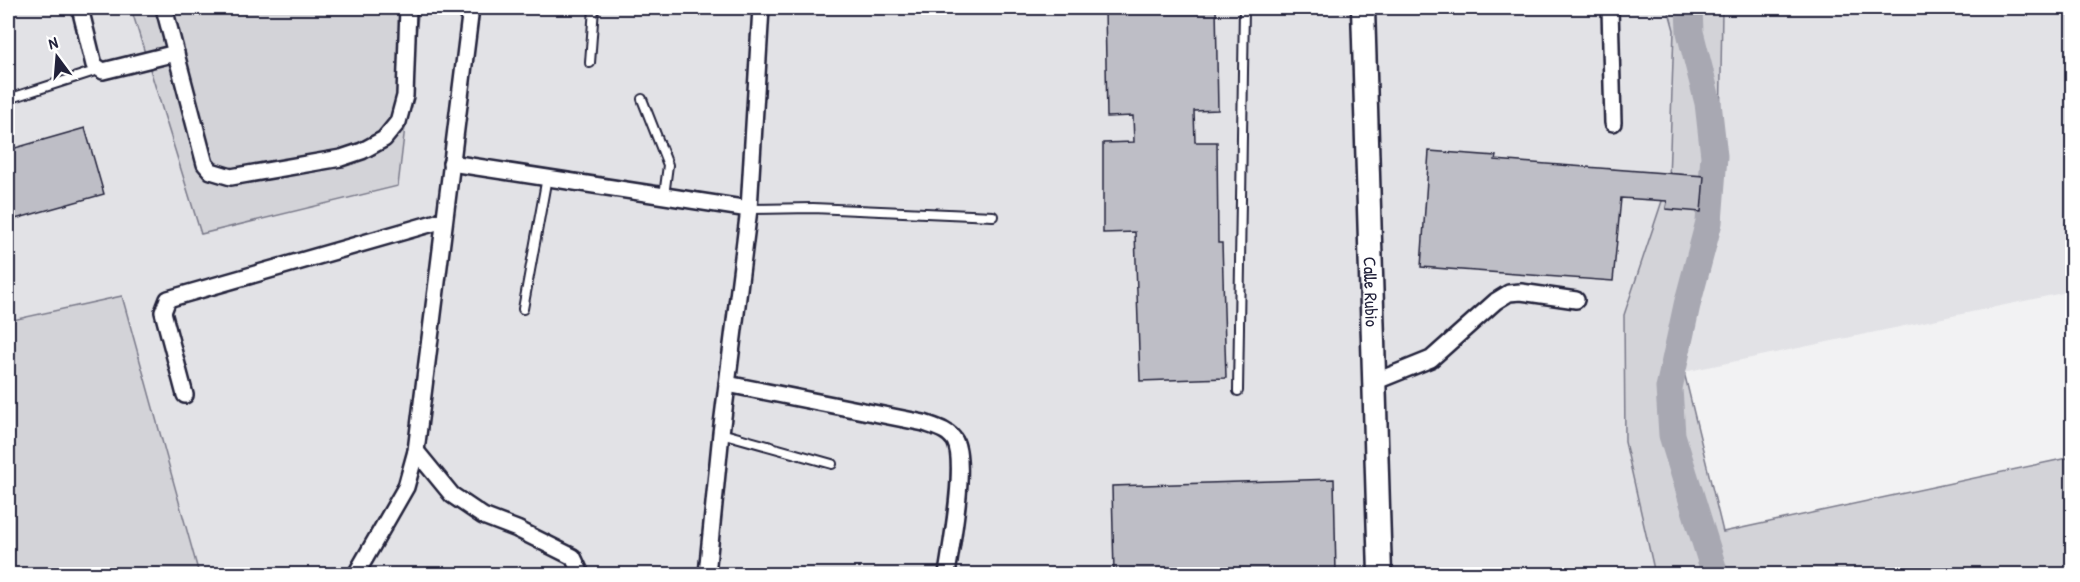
<svg xmlns="http://www.w3.org/2000/svg" width="2080" height="582" viewBox="0 0 2080 582" font-family="'Patrick Hand',sans-serif">
<style>
.built{fill:#e2e2e6}
.green{fill:#d3d3d8;stroke:#7a7a8a;stroke-width:1.5}
.lines{fill:none;stroke-linecap:round;stroke-linejoin:round}
.river{stroke:#a8a8b2;stroke-width:27}
.building{fill:#bebec6;stroke:#22223b;stroke-width:1.5}
.lane-casing{stroke:#22223b;stroke-width:12}
.street-casing{stroke:#22223b;stroke-width:20}
.secondary-casing{stroke:#22223b;stroke-width:27}
.lane{stroke:#fff;stroke-width:8}
.street{stroke:#fff;stroke-width:15}
.secondary{stroke:#fff;stroke-width:22}
.labels{text-anchor:middle;dominant-baseline:central;stroke-width:5;stroke-linejoin:round;paint-order:stroke}
.street-label{font-size:18px;fill:#22223b;stroke:#fff}
</style>
<rect width="100%" height="100%" fill="#f2f2f3"/>
<filter id="ink" filterUnits="userSpaceOnUse"><feTurbulence type="fractalNoise" baseFrequency=".0167" numOctaves="2"/><feDisplacementMap in="SourceGraphic" scale="12" xChannelSelector="R" yChannelSelector="G"/><feConvolveMatrix kernelMatrix="1 2 1 2 8 2 1 2 1" color-interpolation-filters="sRGB"/></filter>
<g filter="url(#ink)">
<g class="built">
<polygon points="8,8 131,8 201,233 398,186 419,8 1668,8 1674,30 1669,180 1625,442 1655,574 199,574 122,296 8,321"/>
<polygon points="1722,8 2072,8 2072,291 1684,372 1719,201"/>
</g>
<g class="green">
<polygon points="131,8 419,8 398,186 201,234"/>
<polygon points="1668,8 1722,8 1719,201 1684,372 1723,532 2072,457 2072,574 1655,574 1625,442 1624,315 1669,180 1674,30"/>
<polygon points="122,296 199,574 8,574 8,321"/>
</g>
<g class="lines">
<polyline class="river" points="1689,8 1690,32 1708,103 1714,156 1709,222 1687,305 1669,388 1672,435 1715,574"/>
</g>
<g class="building">
<polygon points="1105,8 1216,8 1218,110 1194,111 1195,142 1217,142 1218,243 1222,243 1226,378 1140,381 1135,232 1103,233 1103,143 1134,142 1133,116 1107,117"/>
<polygon points="85,128 104,194 8,221 8,150"/>
<polygon points="1429,151 1496,156 1495,160 1704,176 1701,212 1666,209 1667,201 1621,198 1613,281 1421,267"/>
<polygon points="1334,479 1336,574 1114,574 1112,486"/>
</g>
<g class="lines">
<g class="lane-casing">
<g id="lane">
<polyline points="590,63 594,8"/>
<polyline points="8,99 98,70"/>
<polyline points="642,99 668,165 664,196"/>
<polyline points="749,209 813,208 993,216"/>
<polyline points="523,309 547,177"/>
<polyline points="1238,391 1244,8"/>
<polyline points="721,433 832,464"/>
</g>
</g>
<g class="street-casing">
<g id="street">
<polyline points="80,8 94,65 103,71 176,53"/>
<polyline points="164,8 205,164 211,171 231,177 341,158 362,151 384,139 398,122 405,96 408,8"/>
<polyline points="1610,8 1613,123"/>
<polyline points="451,163 749,209"/>
<polyline points="1374,382 1431,359 1496,301 1509,293 1521,292 1576,300"/>
<path d="M727 384 924 423C935 427 949 430 955 441 967 463 951 547 947 574"/>
<polyline points="185,395 163,312 168,299 444,220"/>
<polyline points="416,451 452,495 483,516 517,529 573,557 581,574"/>
<polyline points="356,574 406,487 416,451 471,8"/>
<polyline points="707,574 721,433 749,209 761,8"/>
</g>
</g>
<g class="secondary-casing">
<g id="secondary">
<path id="s1" d="M1363 8 1380 574"/>
</g>
</g>
<use href="#lane" class="lane"/>
<use href="#street" class="street"/>
<use href="#secondary" class="secondary"/>
</g>
</g>
<g class="labels">
<g class="street-label">
<text stroke="none"><textPath href="#s1" startOffset="284">Calle Rubio</textPath></text>
</g>
</g>
<rect width="2080" height="582" fill="none" stroke="#fff" stroke-width="30"/>
<rect x="15" y="15" width="2050" height="552" fill="none" stroke="#22223b" stroke-width="2" filter="url(#ink)"/>
<g transform="translate(57 57) rotate(344)" stroke="#ffffff" stroke-width="4.5" paint-order="stroke">
<path d="M0-4.5L10 22L0 15L-10 22Z" fill="#22223b"/>
<text y="-9" font-size="16" font-weight="bold" text-anchor="middle" fill="#22223b">N</text>
</g>
</svg>
